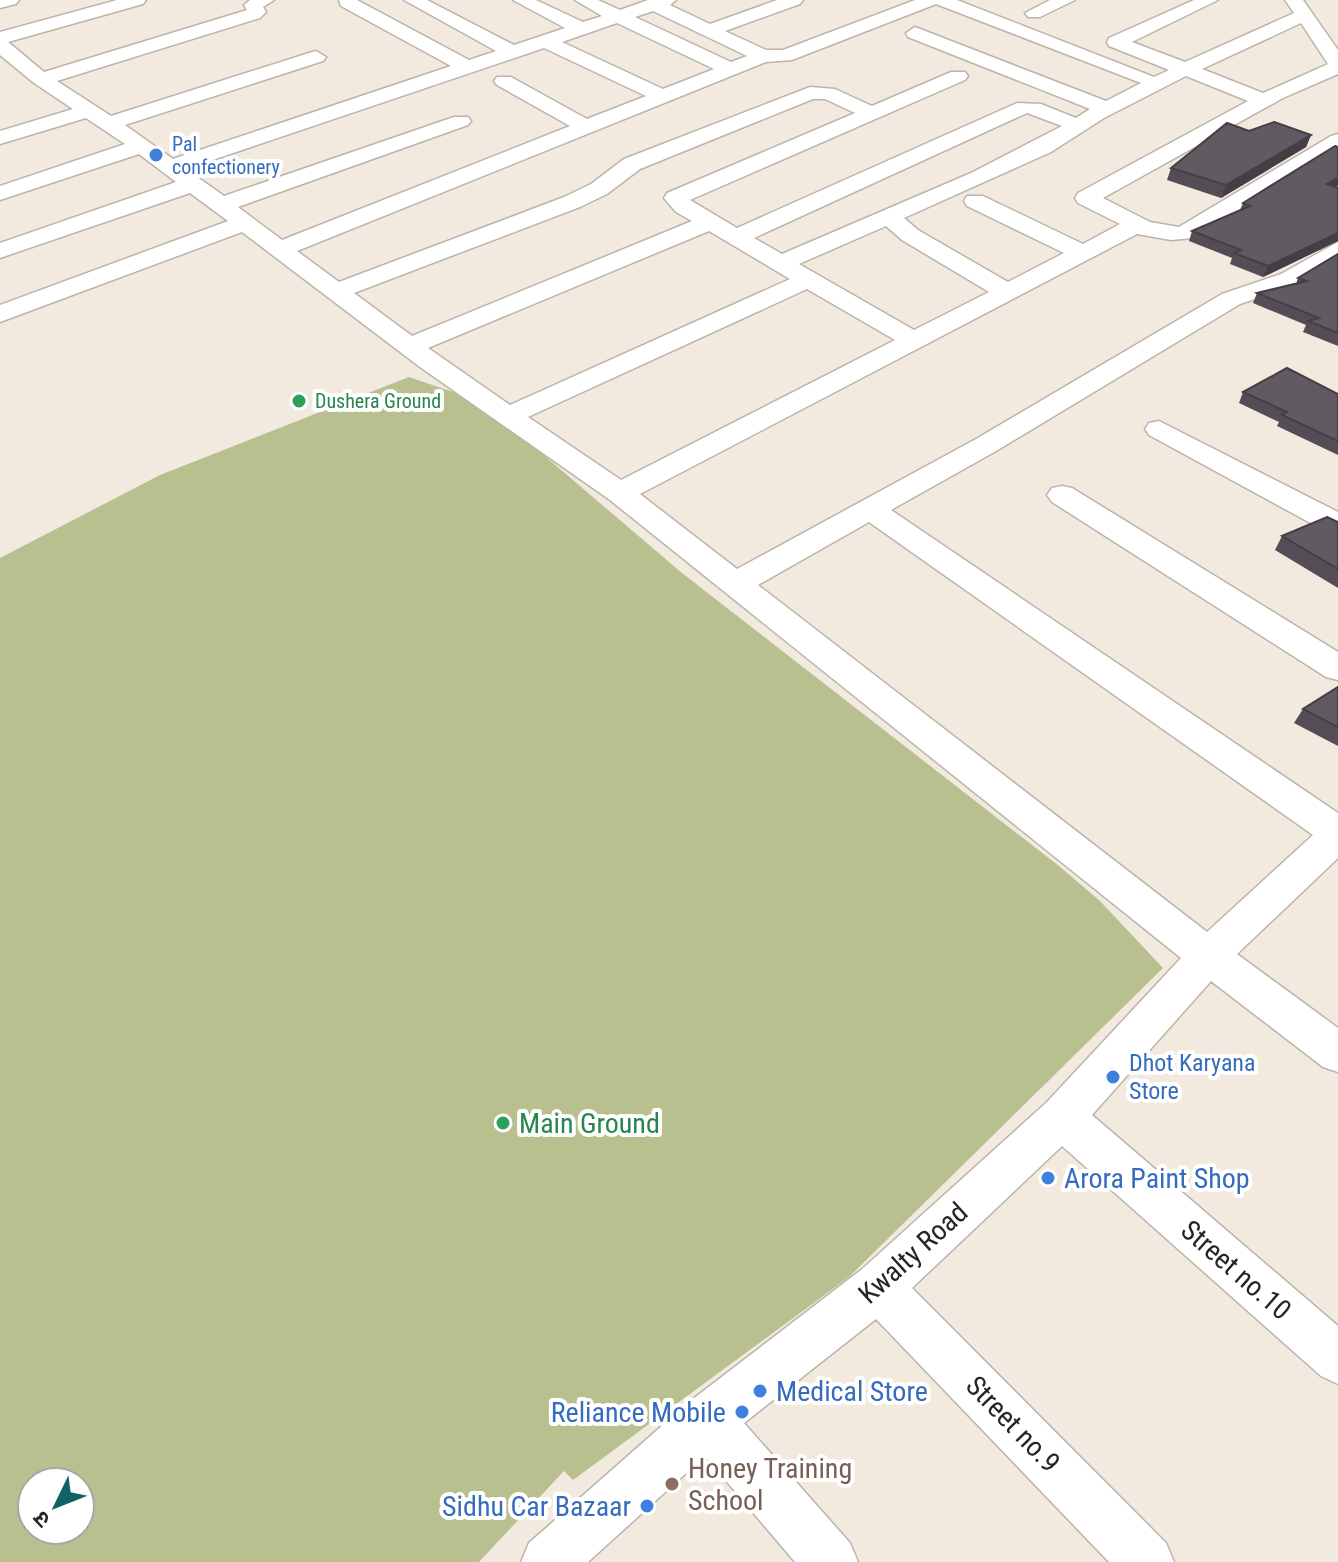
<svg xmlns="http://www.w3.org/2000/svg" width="1338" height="1562" viewBox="0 0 1338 1562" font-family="'Roboto Condensed','Noto Sans Devanagari',sans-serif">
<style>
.green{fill:#b9c090;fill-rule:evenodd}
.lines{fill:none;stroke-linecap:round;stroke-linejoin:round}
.minor-casing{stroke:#bcb4aa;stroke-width:3}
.minor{fill:#fff;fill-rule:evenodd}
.wall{fill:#544d55}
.shaded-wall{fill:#453f45}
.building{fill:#625a63;stroke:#453f45;stroke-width:2}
.shop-dot{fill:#3f7fe0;stroke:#fff;stroke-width:3}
.leisure-dot{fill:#2e9e5b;stroke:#fff;stroke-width:3}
.education-dot{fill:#8d6e63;stroke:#fff;stroke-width:3}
.labels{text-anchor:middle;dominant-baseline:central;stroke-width:8;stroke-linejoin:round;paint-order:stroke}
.far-shop-label{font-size:20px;fill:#366cbe;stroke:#fff;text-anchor:start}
.far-leisure-label{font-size:20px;fill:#27864d;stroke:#fff;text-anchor:start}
.shop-label{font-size:24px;fill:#366cbe;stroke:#fff;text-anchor:start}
.near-leisure-label{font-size:28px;fill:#27864d;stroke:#fff;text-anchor:start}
.near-shop-label{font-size:28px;fill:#366cbe;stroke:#fff;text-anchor:start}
.near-street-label{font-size:28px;fill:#282421;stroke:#fff}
.near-education-label{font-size:28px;fill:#785e54;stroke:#fff;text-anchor:start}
</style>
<rect width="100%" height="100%" fill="#f2e9df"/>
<path class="green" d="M409 377 459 394 533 446 682 573 1059 866 1100 901 1163 968 849 1277 573 1480 564 1471 479 1562H0V558L160 475ZM32 1482H80V1530H32Z"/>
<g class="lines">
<g class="minor-casing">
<g id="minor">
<polygon points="0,0 19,0 16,4 0,8"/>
<path d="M117 0H146L143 4 8 42 44 72 247 10 244 5 250 0H274L263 7 266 12 260 18 57 81 111 116 309 53 316 51 326 57 323 61 125 125 173 159 451 66 341 6 339 0H357L469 60 496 51 404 0H427L514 45 565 28 513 0H536L583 22 602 16 575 0H598L620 10 648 0H676L670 5 710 24 777 0H803L800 4 725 31 766 50H783L915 0H957L1154 77 1169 70 1109 46 1107 42 1109 38 1194 0H1218L1132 42 1185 62 1294 13 1285 0H1303L1338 50V74L1283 98 1103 198 1150 222 1179 227 1331 136 1338 134V149L1193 238 1171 240 1137 234 640 494 737 569 976 439 1222 294 1281 274 1338 242V259L1299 284 1240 304 996 451 891 510 1338 813V858L1237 954 1338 1028V1072L1323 1067 1211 981 1092 1115 1338 1326V1384L1321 1376 1062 1146 912 1288 1166 1543 1174 1562H1109L876 1319 744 1423 850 1543 858 1562H795L705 1456 588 1562H521L529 1543 689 1402 861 1270 1047 1102 1181 958 610 500 420 367 242 232 0 322V305L228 221 190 193 0 258V243L176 182 139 154 0 200V186L125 144 86 118 0 144V131L73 109 34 83 0 55V32ZM936 4 1141 83 1106 101 915 27 906 33 908 37 1090 109 1076 118 1041 104 1017 103 737 228 690 200 965 80 968 76 965 72H951L872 106 835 89 810 87 624 159 591 184 564 197 339 282 297 251 766 62 792 60ZM653 11 747 56 731 62 635 17ZM617 23 714 69 663 89 562 42ZM1301 23 1328 64 1263 93 1202 69ZM544 48 646 96 587 119 511 77H497L494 81 497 85 570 126 282 240 238 207 468 125 471 121 468 117H454L224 196 186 169ZM1186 76 1248 101 1078 193 1075 198 1078 203 1120 224 1083 244 983 196H967L964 201 967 206 1064 253 1008 282 918 230 904 218 1051 152 1104 118ZM813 99H825L855 113 667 193 664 198 676 212 692 221 412 336 354 293 580 207 607 194 640 169ZM1027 113 1062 126 971 173 782 254 754 238ZM886 226 902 240 989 292 914 330 799 264ZM709 231 790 279 510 405 428 348ZM807 289 895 340 621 480 528 417ZM869 522 1313 835 1207 932 758 585Z"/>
<polygon points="1050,0 1075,0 1040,17 1028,17 1025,13"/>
<polygon points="1159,421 1338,512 1338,535 1327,532 1149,435 1145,429 1149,423"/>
<polygon points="1062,486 1072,488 1338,652 1338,680 1326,677 1052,502 1047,495 1052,488"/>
</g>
</g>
<use href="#minor" class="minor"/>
</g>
<g class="wall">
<polygon points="1249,131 1311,135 1306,147 1221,198 1167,180 1171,168"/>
<polygon points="1335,187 1338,188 1338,241 1263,277 1230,264 1232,258 1189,241 1192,231 1240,210 1243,203"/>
<polygon points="1338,254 1338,346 1303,332 1306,325 1253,303 1257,293 1296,284 1298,278"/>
<polygon points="1243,392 1338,394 1338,455 1277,426 1279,422 1239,403"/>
<polygon points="1338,522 1338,588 1275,550 1282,536"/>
<polygon points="1338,687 1338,746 1294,723 1303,709"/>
</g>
<g class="shaded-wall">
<polygon points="1311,135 1306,147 1221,198 1226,185"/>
<polygon points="1338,178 1338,186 1323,195 1327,184"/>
<polygon points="1338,233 1338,241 1263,277 1268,266"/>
</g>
<g class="building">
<polygon points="1274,122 1311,135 1226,185 1171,168 1227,123 1249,131"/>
<polygon points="1335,146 1338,147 1338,178 1327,184 1338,188 1338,233 1268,266 1234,253 1241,250 1192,231 1250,206 1243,203"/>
<polygon points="1338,254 1338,333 1308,321 1319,318 1257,293 1307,281 1298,278"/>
<polygon points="1287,368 1338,394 1338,441 1282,415 1287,412 1243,392"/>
<polygon points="1327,517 1338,522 1338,569 1282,536"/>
<polygon points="1338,687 1338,727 1303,709"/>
</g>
<g class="shop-dot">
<circle cx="156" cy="155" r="8"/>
<circle cx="1113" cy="1077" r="8"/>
<circle cx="1048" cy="1178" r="8"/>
<circle cx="760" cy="1391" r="8"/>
<circle cx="742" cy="1412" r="8"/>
<circle cx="647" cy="1506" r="8"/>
</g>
<g class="leisure-dot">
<circle cx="299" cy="401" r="8"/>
<circle cx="503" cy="1123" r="8"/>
</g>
<circle class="education-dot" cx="672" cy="1484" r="8"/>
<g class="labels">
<g class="far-shop-label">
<text x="172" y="144">Pal<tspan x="172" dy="23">confectionery</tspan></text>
</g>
<g class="far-leisure-label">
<text x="315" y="401">Dushera Ground</text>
</g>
<g class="shop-label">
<text x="1129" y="1063">Dhot Karyana<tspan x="1129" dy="28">Store</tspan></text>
</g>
<g class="near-leisure-label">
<text x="519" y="1123">Main Ground</text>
</g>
<g class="near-shop-label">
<text x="1064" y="1178">Arora Paint Shop</text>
<text x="776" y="1391">Medical Store</text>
<text x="726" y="1412" text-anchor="end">Reliance Mobile</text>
<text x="631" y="1506" text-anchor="end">Sidhu Car Bazaar</text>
</g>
<g class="near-street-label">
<text transform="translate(913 1253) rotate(-42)">Kwalty Road</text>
<text transform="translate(1236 1270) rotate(41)">Street no.10</text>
<text transform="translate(1013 1424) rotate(46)">Street no.9</text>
</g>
<g class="near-education-label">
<text x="688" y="1468">Honey Training<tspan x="688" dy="32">School</tspan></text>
</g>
</g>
<g transform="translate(56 1506) rotate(227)"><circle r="38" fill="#ffffff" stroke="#a9a7a6" stroke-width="2"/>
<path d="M0-6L14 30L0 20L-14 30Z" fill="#116166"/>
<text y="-12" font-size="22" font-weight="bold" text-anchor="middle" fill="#282421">उ</text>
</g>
</svg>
